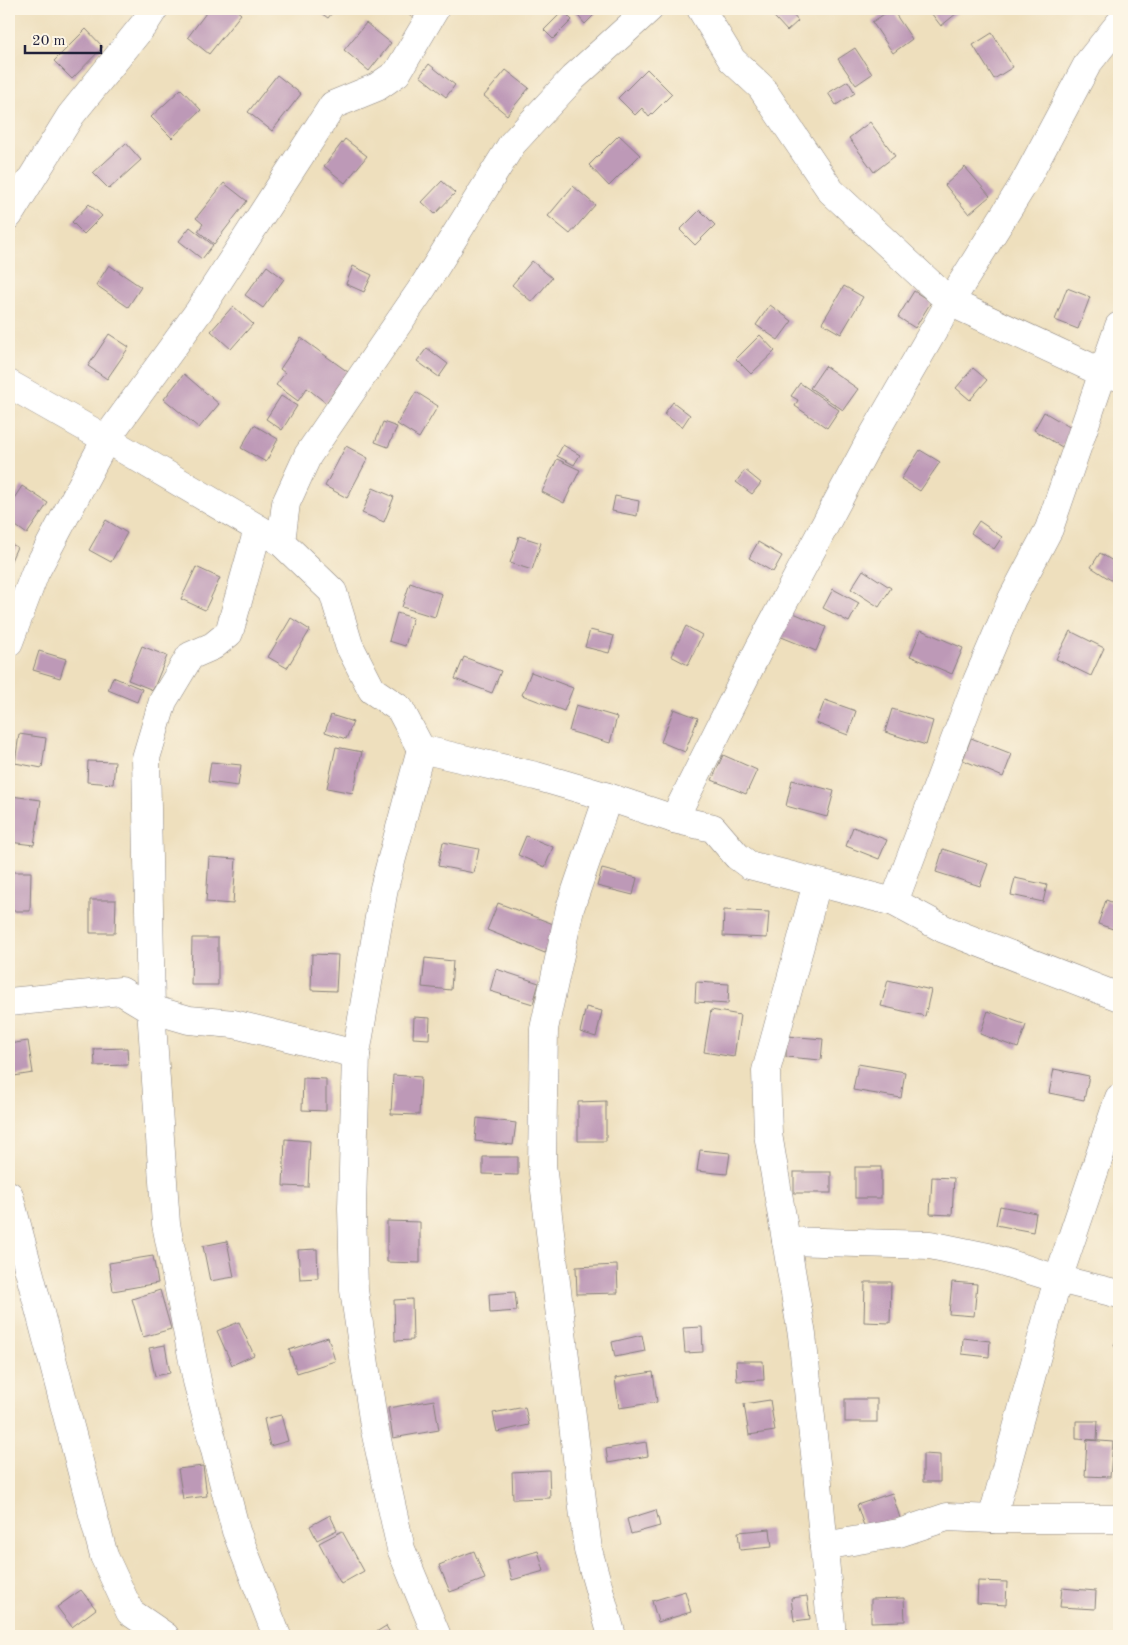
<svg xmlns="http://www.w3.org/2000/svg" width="1128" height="1645" viewBox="0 0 1128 1645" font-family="'Old Standard TT',serif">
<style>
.building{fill:#bd99b7}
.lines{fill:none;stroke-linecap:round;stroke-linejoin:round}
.minor-casing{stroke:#88807c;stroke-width:29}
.minor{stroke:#fff;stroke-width:28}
</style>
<rect width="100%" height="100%" fill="#fcf5e5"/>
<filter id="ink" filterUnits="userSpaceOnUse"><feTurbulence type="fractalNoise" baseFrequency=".02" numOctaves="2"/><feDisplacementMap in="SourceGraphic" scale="10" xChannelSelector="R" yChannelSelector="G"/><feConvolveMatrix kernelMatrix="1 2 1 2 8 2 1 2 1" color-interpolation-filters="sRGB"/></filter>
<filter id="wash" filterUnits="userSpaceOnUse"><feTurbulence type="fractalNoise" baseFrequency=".0096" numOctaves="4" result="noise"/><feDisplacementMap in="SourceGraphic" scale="20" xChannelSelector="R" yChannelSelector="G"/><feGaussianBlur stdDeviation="1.12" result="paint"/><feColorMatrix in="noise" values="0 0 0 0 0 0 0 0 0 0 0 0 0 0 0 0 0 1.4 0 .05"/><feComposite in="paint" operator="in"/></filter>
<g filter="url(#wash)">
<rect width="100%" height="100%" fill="#eedfbd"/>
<g id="blocks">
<g class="building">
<polygon points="209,9 235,9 241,14 209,54 188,37"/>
<polygon points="315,9 335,9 328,18"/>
<polygon points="402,9 421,9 413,18"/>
<polygon points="572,9 593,9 596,13 585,24"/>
<polygon points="767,9 788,9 798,21 787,31"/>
<polygon points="892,9 912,39 893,53 872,22"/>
<polygon points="937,9 962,9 941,26 931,13"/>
<polygon points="563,11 572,20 553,39 544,30"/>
<polygon points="366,23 391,43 369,71 344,50"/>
<polygon points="86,29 103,47 72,79 54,61"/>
<polygon points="992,33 1013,67 994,79 973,45"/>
<polygon points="855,48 872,74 856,85 838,59"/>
<polygon points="429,64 455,85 446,97 420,76"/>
<polygon points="647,69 672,94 649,117 642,108 635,115 618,98"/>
<polygon points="506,70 529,88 507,115 484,96"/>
<polygon points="277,75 301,94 272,131 248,112"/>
<polygon points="848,81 855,93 836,105 828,93"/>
<polygon points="181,89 201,110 172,138 151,117"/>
<polygon points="870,122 895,156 874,172 849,138"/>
<polygon points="619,135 640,155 609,186 589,165"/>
<polygon points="345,139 367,156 345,183 324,166"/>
<polygon points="126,143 141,160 109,189 93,173"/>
<polygon points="965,167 990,196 969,214 945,185"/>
<polygon points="442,181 455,193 435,214 422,202"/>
<polygon points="224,183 247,201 214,244 198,231 203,224 196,218"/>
<polygon points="573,186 595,205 570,234 548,216"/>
<polygon points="89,204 102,216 84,234 72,222"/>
<polygon points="700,210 715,225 695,245 680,230"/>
<polygon points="190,227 213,245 202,259 179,241"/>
<polygon points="532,261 552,278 532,302 512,285"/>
<polygon points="109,265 141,287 128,307 96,285"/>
<polygon points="267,266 284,279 263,308 245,295"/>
<polygon points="353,266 372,275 364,292 346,284"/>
<polygon points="844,286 863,297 841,334 822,323"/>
<polygon points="1067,288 1090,297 1078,329 1055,320"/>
<polygon points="914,291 931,302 915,328 898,317"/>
<polygon points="770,305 792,321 778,340 756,325"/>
<polygon points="233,306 253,324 231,349 211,331"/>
<polygon points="109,334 129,347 107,379 88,366"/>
<polygon points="760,335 775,351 751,374 736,359"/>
<polygon points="301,338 348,372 326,403 307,388 298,401 276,385 285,373 280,369"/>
<polygon points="427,348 448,364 439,377 417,361"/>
<polygon points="825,366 858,389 843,410 810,388"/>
<polygon points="973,368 987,380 970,400 956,388"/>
<polygon points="184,374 219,404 199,428 164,399"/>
<polygon points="800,383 839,410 827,428 795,406 798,400 791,396"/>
<polygon points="416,392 438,406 419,438 397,424"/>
<polygon points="281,396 297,406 282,430 266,419"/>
<polygon points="673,402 690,415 682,427 664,414"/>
<polygon points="1044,412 1073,429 1062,447 1034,430"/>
<polygon points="383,422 397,427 388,447 375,442"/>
<polygon points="254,425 278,439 266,462 241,448"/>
<polygon points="563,445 580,455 574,465 557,456"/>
<polygon points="346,446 368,458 347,498 325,486"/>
<polygon points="920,450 940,462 920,491 901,479"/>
<polygon points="557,459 580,470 564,503 542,492"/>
<polygon points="745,470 761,483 752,494 736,482"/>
<polygon points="22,486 48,503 27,534 9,521 9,506"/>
<polygon points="373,488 394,497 384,522 362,513"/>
<polygon points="615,496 639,501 637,516 612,511"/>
<polygon points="106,520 127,533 111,562 89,550"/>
<polygon points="979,521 1002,537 994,549 971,533"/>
<polygon points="519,536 541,543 532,570 510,563"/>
<polygon points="758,542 782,556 773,572 749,558"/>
<polygon points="9,543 17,547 9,565"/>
<polygon points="1100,553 1119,565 1119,581 1117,584 1091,567"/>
<polygon points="196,567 220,578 205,610 181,599"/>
<polygon points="863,570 891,588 879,607 851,589"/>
<polygon points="410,583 442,594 435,617 402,607"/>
<polygon points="833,589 859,603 849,622 823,608"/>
<polygon points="789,611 826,627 816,651 779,636"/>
<polygon points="397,613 413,618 405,646 389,641"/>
<polygon points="291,618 310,630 287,668 268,657"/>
<polygon points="686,626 702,635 688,665 671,656"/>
<polygon points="590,630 614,636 609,653 585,647"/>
<polygon points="921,630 963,648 952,674 910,656"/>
<polygon points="1070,631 1104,648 1091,676 1056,659"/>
<polygon points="142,646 167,656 153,690 128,680"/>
<polygon points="39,651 66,659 60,678 33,670"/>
<polygon points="464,657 501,671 492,693 455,679"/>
<polygon points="531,672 573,688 564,711 522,695"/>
<polygon points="113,677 142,689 137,702 108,690"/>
<polygon points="825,700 856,711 848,735 816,723"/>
<polygon points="576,705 617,717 610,743 569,731"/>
<polygon points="674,709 698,718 685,752 661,742"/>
<polygon points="892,709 933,721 926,745 885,732"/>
<polygon points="331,715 353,722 346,739 325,732"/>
<polygon points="19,734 46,738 42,768 15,763"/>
<polygon points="971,738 1012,754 1003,777 963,760"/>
<polygon points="336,747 362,752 353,793 327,788"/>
<polygon points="723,755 757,770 746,794 712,780"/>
<polygon points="88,761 115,762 113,784 87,782"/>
<polygon points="211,762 241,765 238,786 208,782"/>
<polygon points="792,780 834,791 827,817 786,806"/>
<polygon points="11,796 41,800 34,845 9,842 9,810"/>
<polygon points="853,827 887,840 879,859 846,846"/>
<polygon points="526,836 553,847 545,867 518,855"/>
<polygon points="443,842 479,849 474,873 438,866"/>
<polygon points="943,849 988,864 980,886 936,872"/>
<polygon points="209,857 236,859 233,904 206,902"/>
<polygon points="602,869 637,878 633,895 597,886"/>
<polygon points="9,872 31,872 30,911 9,911"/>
<polygon points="1015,878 1047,885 1043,902 1011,895"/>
<polygon points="90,900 116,900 115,933 90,933"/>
<polygon points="1106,900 1119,905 1119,931 1098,924"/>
<polygon points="498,903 556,925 545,953 487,930"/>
<polygon points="724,910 769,912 767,938 723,936"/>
<polygon points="192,938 218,938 218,985 191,985"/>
<polygon points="312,954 338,955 336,991 311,990"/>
<polygon points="425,958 453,961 451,990 422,987"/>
<polygon points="496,969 539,983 533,1004 490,991"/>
<polygon points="888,980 931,990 925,1016 881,1006"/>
<polygon points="696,982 729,984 728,1004 695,1002"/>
<polygon points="586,1007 602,1011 596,1037 580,1032"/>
<polygon points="711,1010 740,1015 734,1057 704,1052"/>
<polygon points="988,1011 1026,1025 1018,1048 980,1034"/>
<polygon points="414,1017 430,1018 429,1039 413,1038"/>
<polygon points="787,1036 823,1039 821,1060 786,1057"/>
<polygon points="28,1041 33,1073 14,1076 9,1044"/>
<polygon points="127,1048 128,1065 95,1066 94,1049"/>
<polygon points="858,1064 905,1072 901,1098 853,1090"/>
<polygon points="1054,1069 1089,1076 1084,1100 1049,1093"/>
<polygon points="393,1075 421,1077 419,1115 391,1114"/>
<polygon points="303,1078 326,1079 326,1111 302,1110"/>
<polygon points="606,1101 606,1141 578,1141 578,1102"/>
<polygon points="477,1118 516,1123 513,1145 475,1141"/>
<polygon points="285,1139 310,1141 308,1187 283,1186"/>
<polygon points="700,1150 730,1153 727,1174 697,1171"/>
<polygon points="483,1157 518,1157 518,1175 483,1174"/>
<rect x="855" y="1167" width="26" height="31"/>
<rect x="794" y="1172" width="37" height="21"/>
<polygon points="932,1177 954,1178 952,1215 930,1214"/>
<polygon points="1000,1206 1036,1213 1033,1232 996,1225"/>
<polygon points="387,1221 420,1222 420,1263 387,1262"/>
<polygon points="227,1241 234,1277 210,1281 203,1246"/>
<polygon points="317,1249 318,1278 300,1279 298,1250"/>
<polygon points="153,1256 158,1283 113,1291 109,1263"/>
<polygon points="617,1265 618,1293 577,1294 576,1267"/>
<polygon points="865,1282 891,1282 890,1323 864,1322"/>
<polygon points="952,1282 977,1284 974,1316 949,1314"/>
<polygon points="160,1290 171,1329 143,1337 132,1299"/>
<polygon points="515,1292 517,1311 490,1313 489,1294"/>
<polygon points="412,1299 413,1340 395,1341 394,1300"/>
<polygon points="239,1322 254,1355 232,1365 217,1331"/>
<polygon points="702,1327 703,1352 685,1353 683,1328"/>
<polygon points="1119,1332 1119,1348 1114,1346"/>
<polygon points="642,1335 645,1351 615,1357 612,1342"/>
<polygon points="328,1337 335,1361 297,1373 289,1350"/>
<polygon points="963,1338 990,1341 989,1357 962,1354"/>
<polygon points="165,1345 170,1373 155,1376 149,1348"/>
<polygon points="736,1361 763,1361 764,1380 737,1381"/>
<polygon points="653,1372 657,1402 619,1408 615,1378"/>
<rect x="845" y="1399" width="32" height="23"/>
<polygon points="434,1400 439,1430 393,1438 388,1408"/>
<polygon points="770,1400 775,1431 749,1435 744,1404"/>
<polygon points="525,1407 529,1425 497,1432 493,1413"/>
<polygon points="281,1415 288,1441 270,1446 264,1419"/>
<polygon points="1076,1421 1098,1421 1097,1440 1076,1439"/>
<polygon points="1087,1440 1113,1442 1110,1477 1085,1476"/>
<polygon points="646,1442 648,1456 608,1463 606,1449"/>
<polygon points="923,1454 940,1455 940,1482 923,1482"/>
<polygon points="203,1466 207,1496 183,1499 178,1469"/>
<polygon points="549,1470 550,1498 513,1499 512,1472"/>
<polygon points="892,1493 900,1518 865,1529 857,1505"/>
<polygon points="656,1510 660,1526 631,1534 627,1519"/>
<polygon points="330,1515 337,1530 317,1540 310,1526"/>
<polygon points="770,1529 772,1547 740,1550 738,1532"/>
<polygon points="342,1531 364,1571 341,1584 319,1543"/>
<polygon points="474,1551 485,1579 450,1592 439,1565"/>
<polygon points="538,1551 544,1571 512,1580 507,1560"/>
<polygon points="978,1581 1007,1582 1006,1605 977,1603"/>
<polygon points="1062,1588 1096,1591 1095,1609 1060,1607"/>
<polygon points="81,1590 96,1609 72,1627 57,1607"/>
<polygon points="685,1591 691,1612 658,1622 652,1601"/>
<polygon points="807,1596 810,1619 794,1621 791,1598"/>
<polygon points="904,1598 905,1621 871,1622 871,1599"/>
<polygon points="386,1626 392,1636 374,1636 373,1634"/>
</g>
</g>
</g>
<g filter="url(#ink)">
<use href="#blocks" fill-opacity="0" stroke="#88807c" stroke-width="1"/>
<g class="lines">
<g class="minor-casing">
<g id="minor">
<polyline points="701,9 732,60 761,87 831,191 950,302 1103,373 1119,377"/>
<polyline points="9,215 71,115 145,23 154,9"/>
<polyline points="9,384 106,439 281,542 333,592 349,645 372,690 400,709 421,749 536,776 608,797 674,819 713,828 737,856 749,865 894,902 944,929 1119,997"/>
<polyline points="258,529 229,633 213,646 190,656 163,701 146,758 151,1009 166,1224 197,1381 236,1531 277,1636"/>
<polyline points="281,542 286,503 308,455 423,287 512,144 573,78 649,9"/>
<polyline points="9,642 35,573 106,439 199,311 333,105 377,87 397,73 435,9"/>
<polyline points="421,749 384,888 356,1054 352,1208 354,1290 374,1426 401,1549 437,1636"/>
<polyline points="608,797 570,908 544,1029 542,1165 588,1550 612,1636"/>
<polyline points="674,819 760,647 867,446 950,302 1023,185 1088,63 1119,24"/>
<polyline points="817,883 766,1071 768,1134 802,1335 817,1472 832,1636"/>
<polyline points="894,902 977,681 1012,599 1049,529 1119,326"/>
<polyline points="9,1002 121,991 151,1009 189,1020 234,1024 356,1054"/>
<polyline points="9,1195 104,1556 130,1612 165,1636"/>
<polyline points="786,1241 930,1245 988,1257 1058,1279 1119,1294"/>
<polyline points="992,1519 1058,1279 1119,1098"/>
<polyline points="824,1546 899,1533 947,1517 992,1519 1119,1519"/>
</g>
</g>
<use href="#minor" class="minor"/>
</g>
</g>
<rect width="1128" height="1645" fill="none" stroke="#fcf5e5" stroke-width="30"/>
<path d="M25 45v8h76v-8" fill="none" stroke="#22223b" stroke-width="2.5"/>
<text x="32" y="45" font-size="15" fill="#22223b" stroke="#fcf5e5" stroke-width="4" paint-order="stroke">20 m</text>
</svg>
